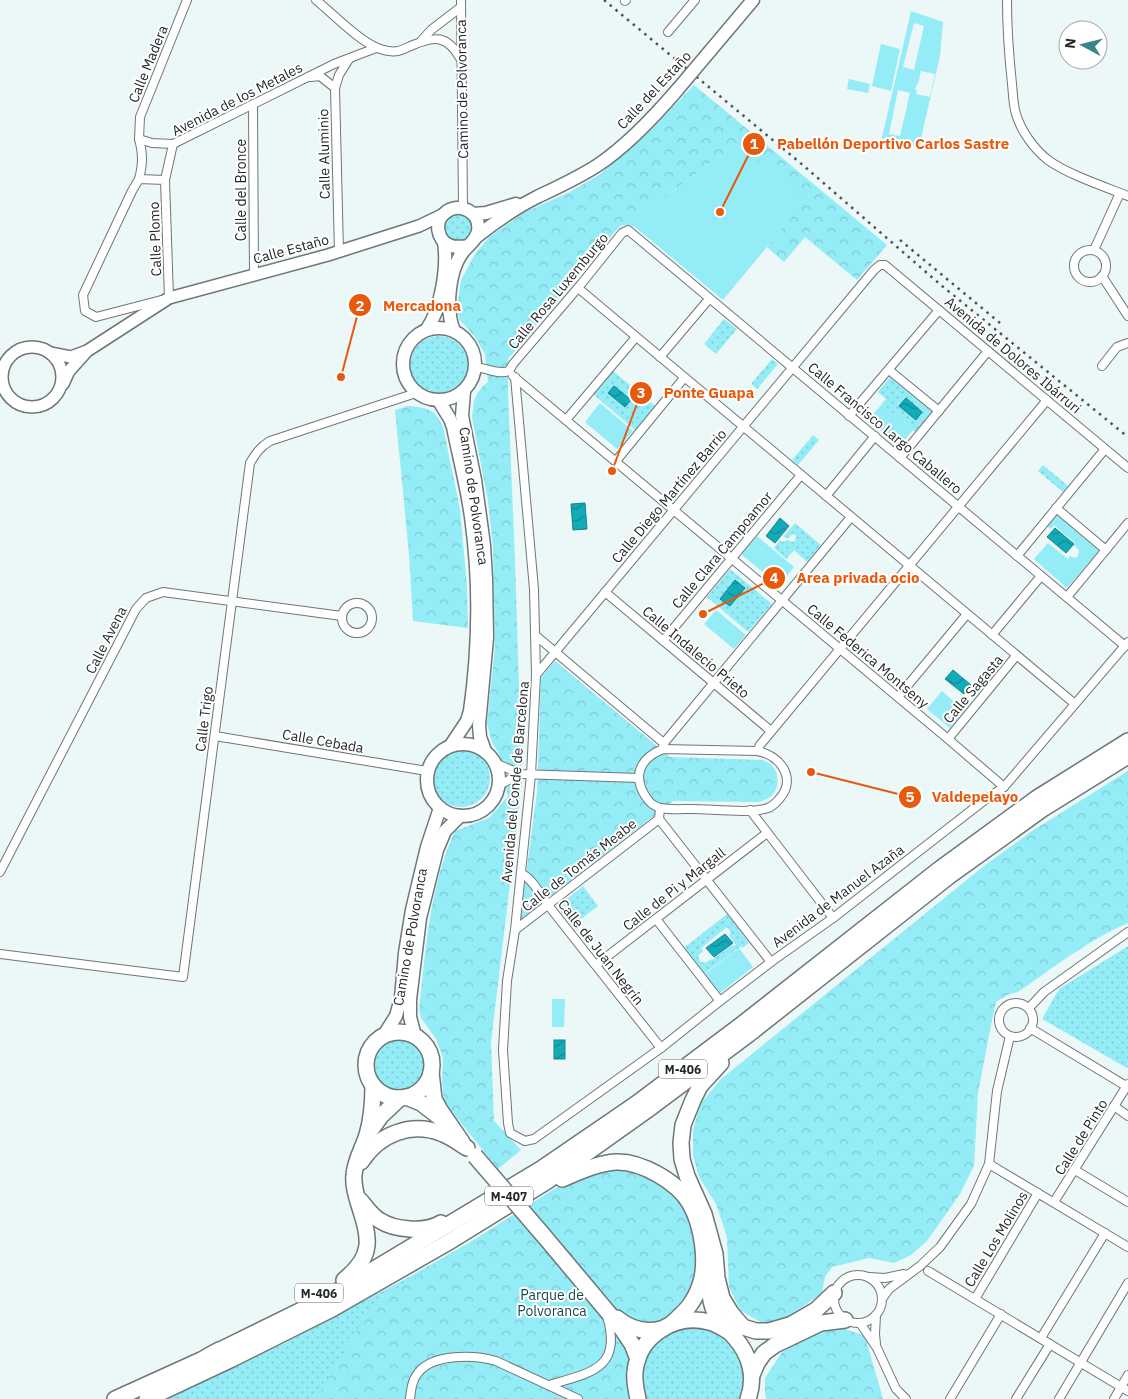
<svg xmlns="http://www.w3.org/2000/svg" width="1128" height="1399" viewBox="0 0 1128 1399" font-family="'IBM Plex Sans',sans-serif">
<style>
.grass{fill:url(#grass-dots);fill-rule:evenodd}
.park{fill:url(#park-crowns)}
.garden{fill:#93ecf6;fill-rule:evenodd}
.water{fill:url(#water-waves);stroke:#17848d}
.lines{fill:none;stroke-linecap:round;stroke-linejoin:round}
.street-casing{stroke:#6e7778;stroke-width:10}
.secondary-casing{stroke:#6e7778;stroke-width:14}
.primary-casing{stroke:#6e7778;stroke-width:15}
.highway-casing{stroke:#6e7778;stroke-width:18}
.street{stroke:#fff;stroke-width:8}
.secondary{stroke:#fff;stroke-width:11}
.primary{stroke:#fff;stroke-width:12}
.highway{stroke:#fff;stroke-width:15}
.rail{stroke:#4e5353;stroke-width:2.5;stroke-dasharray:2.5 5;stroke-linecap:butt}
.primary-bridge-casing{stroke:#6e7778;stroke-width:15;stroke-linecap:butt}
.highway-bridge-casing{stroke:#6e7778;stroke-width:18;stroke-linecap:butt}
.primary-bridge{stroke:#fff;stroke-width:12}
.highway-bridge{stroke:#fff;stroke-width:15}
.labels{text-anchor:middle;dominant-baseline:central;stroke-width:4;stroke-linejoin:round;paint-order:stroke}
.shield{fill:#fff;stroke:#666868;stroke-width:1}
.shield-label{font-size:12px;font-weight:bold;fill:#242828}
.street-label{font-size:14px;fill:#242828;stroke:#fff}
.park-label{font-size:14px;fill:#104a4f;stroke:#fff}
.leader{fill:none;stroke:#e8590c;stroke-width:2}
.callout-dot{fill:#e8590c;stroke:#fff;stroke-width:2}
.mark-label{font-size:15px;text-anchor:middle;font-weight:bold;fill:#fff}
.callout-label{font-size:15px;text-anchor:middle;font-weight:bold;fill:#e8590c;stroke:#fff;stroke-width:4;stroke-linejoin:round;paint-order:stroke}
</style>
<defs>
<pattern id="grass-dots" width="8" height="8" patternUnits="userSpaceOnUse" patternTransform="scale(1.25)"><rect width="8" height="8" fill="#93ecf6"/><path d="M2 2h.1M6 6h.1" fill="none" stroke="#7fcad3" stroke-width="1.8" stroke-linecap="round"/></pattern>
<pattern id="park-crowns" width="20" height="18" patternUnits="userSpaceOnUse" patternTransform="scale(1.25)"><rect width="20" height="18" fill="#93ecf6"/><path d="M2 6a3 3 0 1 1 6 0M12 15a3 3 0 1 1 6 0" fill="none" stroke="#7fcad3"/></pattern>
<pattern id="water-waves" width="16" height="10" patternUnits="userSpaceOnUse" patternTransform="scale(1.25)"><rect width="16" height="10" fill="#12abb8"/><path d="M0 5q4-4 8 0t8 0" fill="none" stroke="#118b96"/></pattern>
</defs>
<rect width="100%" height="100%" fill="#ecf7f8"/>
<g class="grass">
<circle cx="459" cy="227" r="14"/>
<polygon points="724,319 737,329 716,354 704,344"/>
<circle cx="439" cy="365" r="29"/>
<polygon points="772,359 778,364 757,389 751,384"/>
<polygon points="613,371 655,406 635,430 593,394"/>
<polygon points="890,377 932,411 915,432 882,404 886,399 878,392"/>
<polygon points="813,435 819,440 798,465 792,460"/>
<polygon points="1043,465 1068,486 1063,492 1038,471"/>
<polygon points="795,523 821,545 807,562 794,550 786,559 774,548 780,540 782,542 788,540 792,542 795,541 796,536 793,534 788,538 783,537"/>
<polygon points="730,569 772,604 748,632 707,597"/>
<circle cx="461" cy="778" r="29"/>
<polygon points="583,886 598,906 572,926 557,907"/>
<path d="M727 914 749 943 742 948 741 946 704 974 684 948ZM727 927 731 933 729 935 736 945 734 946 732 945 712 960 711 959C707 962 705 964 700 961L698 956 703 951 701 948Z"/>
<polygon points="1128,946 1128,1067 1127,1068 1042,1019 1059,989"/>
<circle cx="399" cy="1065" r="27"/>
<polygon points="514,1217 626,1347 628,1365 625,1392 628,1399 154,1399 283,1344 411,1276"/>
<path d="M698 1328C703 1329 709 1330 714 1332 741 1343 749 1373 740 1399H646C636 1377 645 1350 665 1336 675 1329 687 1329 698 1328Z"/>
</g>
<g class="park">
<path d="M694 85 887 245 857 280 805 237 784 262 767 247 805 200 736 144 628 225H622L618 228 508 359V392L515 561 522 783 491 1042 494 1121 521 1150 498 1169 444 1102 442 1081 443 1057 436 1039 421 1018 419 1010C426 950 429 887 455 831L489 818 508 796 499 754 492 742 487 724 495 647 493 546 488 501 472 417 474 401 477 394 482 387 488 382 485 354 475 337 459 319 457 308 461 280 475 254 490 236 525 212 570 192 599 175 652 129Z"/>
<path d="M408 406C427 408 435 408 443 427L460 509 467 587 468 628 413 621 409 554 395 410Z"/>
<path d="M555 661 670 757 763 760C763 761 770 763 770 764 779 770 780 786 773 794 770 798 765 800 759 802L673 801 520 920 537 792 541 678Z"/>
<path d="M1128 771V923C1088 940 1053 968 1018 992L1007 995 996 1002 990 1030 978 1093 974 1166 960 1194 927 1241 911 1255 894 1263 869 1258 832 1267 825 1277 822 1293 785 1319 762 1323 740 1310 729 1287 727 1237 716 1204 699 1177 693 1155V1130L701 1103 721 1079 984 866 1032 831Z"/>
<polygon points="608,1168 648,1174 678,1200 695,1230 697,1267 687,1294 669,1316 643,1335 625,1367 628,1391 631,1399 316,1399 364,1319 388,1294 567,1181"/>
<polygon points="831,1324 865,1336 883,1399 766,1399 765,1392 765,1378 782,1352"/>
</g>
<g class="garden">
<path d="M911 11 943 22 940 56 919 147 881 142ZM914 23 924 26 914 70 903 67ZM921 71 935 74 930 97 916 94 917 90H915L917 84H918ZM898 90 910 93 900 136 889 134Z"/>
<polygon points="881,44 900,49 891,91 872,86"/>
<polygon points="849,79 870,84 868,93 847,89"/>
<polygon points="736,144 806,200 723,300 635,227 628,225"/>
<polygon points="600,403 633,431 617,449 585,422"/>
<polygon points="882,404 913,430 900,446 868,420"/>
<polygon points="1057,515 1099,550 1067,588 1034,559 1048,543 1068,559 1070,556 1076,558 1078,556 1079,550 1074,545 1075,543 1054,525 1051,529 1047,526"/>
<polygon points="757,536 794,567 779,586 741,554"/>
<polygon points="716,610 746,635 734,649 704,624"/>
<polygon points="942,691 964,711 950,728 927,709"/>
<polygon points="739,948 753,967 720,993 705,974"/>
<polygon points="552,999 565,999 564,1027 552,1027"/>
</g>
<g class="water">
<polygon points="614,386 631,400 625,407 608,393"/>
<polygon points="906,398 922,412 916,420 899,406"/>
<polygon points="585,503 587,529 573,530 571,504"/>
<polygon points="780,518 789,526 775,543 766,536"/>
<polygon points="1055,528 1074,544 1066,553 1047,537"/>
<polygon points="735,580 745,588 730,606 720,599"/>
<polygon points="953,670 971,685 964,694 945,679"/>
<polygon points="725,934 733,943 714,957 706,948"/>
<rect x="554" y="1040" width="11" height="19"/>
</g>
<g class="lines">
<g class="street-casing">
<g id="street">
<path d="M316 0C333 14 360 42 380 49 386 51 392 52 398 51 403 50 408 47 413 45 435 36 447 35 460 58"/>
<polyline points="461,0 463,208"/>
<path d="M1007 0C1007 28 1009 56 1012 84 1013 93 1013 104 1016 114 1021 131 1034 149 1048 160 1067 174 1105 187 1128 196"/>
<polyline points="625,1 626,0"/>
<polyline points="668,32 695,0"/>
<polyline points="422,40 431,30 461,7"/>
<polyline points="311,77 320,76 335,88"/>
<polyline points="253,105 254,275"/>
<polyline points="173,144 152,143 139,139 140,117 187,0"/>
<path d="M139 179C143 164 143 154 139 139"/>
<polyline points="165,180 139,179 132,191 83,295 85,311 96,317 169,298 165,180 173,144 334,64 376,48"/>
<polyline points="1094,250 1120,193"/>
<circle cx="1090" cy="266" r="16"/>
<polyline points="339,252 335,88 339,75 349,59"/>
<polyline points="1102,276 1128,316"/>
<polyline points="578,288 1075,704"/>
<polyline points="660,357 709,299"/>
<polyline points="1102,366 1117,347 1128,343"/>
<path d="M475 367C487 368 498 375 509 371"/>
<polyline points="889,370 939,411"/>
<polyline points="509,371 513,364 582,283 622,233 628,230 1125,646"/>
<polyline points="513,376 948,739 1004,787"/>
<polyline points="515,377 534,589 536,675 531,775 515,930 507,981 503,1050 508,1123 510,1133 525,1141 534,1139 661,1048 720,1001 771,962 833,918 986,799 1004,787 1128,642"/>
<polyline points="849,416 939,310"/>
<polyline points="566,420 636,337"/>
<polyline points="900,458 988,351"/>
<polyline points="616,461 684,378"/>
<polyline points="826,496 875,436"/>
<polyline points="1056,508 1106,550"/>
<polyline points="1017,556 1105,449"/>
<polyline points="605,592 771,731"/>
<polyline points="1067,597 1128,523"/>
<circle cx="357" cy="618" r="15"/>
<polyline points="535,635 660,740 664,743 663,747"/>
<polyline points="992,635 1041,576"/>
<polyline points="663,641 801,475"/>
<polyline points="536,675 874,270 880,265 885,265 1128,468"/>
<polyline points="898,697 967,614"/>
<polyline points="215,736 427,771"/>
<polyline points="948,739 1016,656"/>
<polyline points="664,743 851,517"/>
<path d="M663 749 757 751C780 755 797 778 780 798 777 802 773 806 768 808 750 814 712 809 692 809 682 809 670 810 661 808 655 807 649 802 646 797 632 776 640 758 663 749Z"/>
<polyline points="757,751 760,745 1047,400"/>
<polyline points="495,763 521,774 638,778"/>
<polyline points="499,785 521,774"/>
<polyline points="660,808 659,819 771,962"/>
<polyline points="750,810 833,918"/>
<polyline points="0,872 136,609 146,598 163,592 342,616"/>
<path d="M521 874C531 876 542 897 548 905L661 1048"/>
<polyline points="656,919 720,1001"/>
<polyline points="515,930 659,819"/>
<path d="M0 954 183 977 250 463C256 453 260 447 270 441L416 393"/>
<polyline points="596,965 767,833"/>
<circle cx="1016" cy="1020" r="17"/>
<polyline points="1029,1008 1044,992 1128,932"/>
<polyline points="1030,1028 1126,1086"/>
<polyline points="1114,1106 1128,1116"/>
<polyline points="989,1164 1128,1247"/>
<polyline points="1075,1170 1128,1202"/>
<polyline points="1054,1202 1128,1084"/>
<polyline points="928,1271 1128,1391"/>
<circle cx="858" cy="1299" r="24"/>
<polyline points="869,1277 885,1278 904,1274"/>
<polyline points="882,1299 889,1289 920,1266 940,1247 971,1204 989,1164 997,1091 1010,1036"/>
<polyline points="975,1299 1038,1193"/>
<polyline points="860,1323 877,1348 896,1389 906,1399"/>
<polyline points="1041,1338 1105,1233"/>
<polyline points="876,1344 875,1334 876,1315"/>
<path d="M549 1385C590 1373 623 1369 607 1316"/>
<path d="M410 1399C411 1390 412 1380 418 1373 433 1353 475 1355 496 1361L578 1399"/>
<polyline points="950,1399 1001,1314"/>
<polyline points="1016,1399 1050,1344"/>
<polyline points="1059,1399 1128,1283"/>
<polyline points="1114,1399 1128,1375"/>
</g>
</g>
<g class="secondary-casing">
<g id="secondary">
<circle cx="32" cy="377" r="30"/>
<polyline points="50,353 71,357 87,351 169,298 328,255 419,226 442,215"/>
<polyline points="63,384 69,371 86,352"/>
</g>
</g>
<g class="primary-casing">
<g id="primary">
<polyline points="710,51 753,0"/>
<polyline points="473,214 486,213 516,204"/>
<path d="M476 237C495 222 515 208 537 197 558 187 578 178 598 165 628 145 654 117 678 89"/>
<circle cx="439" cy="364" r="36"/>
<path d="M427 329C441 309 448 267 444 242"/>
<path d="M454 331C445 309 449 271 462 253 468 245 476 241 478 231 481 212 459 201 445 213 434 221 437 240 449 245 455 248 461 247 468 246"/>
<polyline points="464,391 462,416 475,480 484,545 486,579 487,638 479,725 480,737 485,751"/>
<path d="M439 401 450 419 453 427C459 457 467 487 471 517 480 581 479 647 470 711L467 721 451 745"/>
<circle cx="463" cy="780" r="36"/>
<polyline points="384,1035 396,1016 401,998 405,953 412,910 427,847 440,808"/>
<polyline points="415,1036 410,1017 410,999 420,918 437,850 445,831 460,816"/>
</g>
</g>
<g class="highway-casing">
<g id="highway">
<circle cx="399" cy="1065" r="33"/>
<polyline points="721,1063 700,1086 693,1100 683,1125 681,1143 682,1159 687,1176 704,1214 715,1254 717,1278 722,1298 731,1313 743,1327 756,1331 769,1331 793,1324"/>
<polyline points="431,1072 434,1099 440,1110 462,1142"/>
<polyline points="406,1097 421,1103 443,1120"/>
<polyline points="371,1130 381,1116 400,1098"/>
<path d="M361 1162C379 1134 411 1121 443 1134 451 1137 459 1143 467 1148"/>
<path d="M562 1179C579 1172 598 1163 616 1162 641 1161 678 1182 690 1204 702 1225 708 1262 700 1285 694 1303 685 1312 671 1324"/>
<path d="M360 1200C366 1207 371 1215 379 1220 394 1230 425 1233 441 1223"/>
<polyline points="544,1236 622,1329 632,1344 638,1359"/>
<path d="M710 1272C709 1288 709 1303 717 1317 721 1325 729 1331 735 1338 750 1355 756 1377 748 1399"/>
<path d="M344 1280C374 1256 370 1239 359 1205 356 1195 353 1185 354 1175 355 1160 363 1148 367 1135 372 1118 373 1102 373 1085"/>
<path d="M617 1318C630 1329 644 1333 661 1329"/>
<polyline points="785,1328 816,1310 834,1293"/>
<polyline points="210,1355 326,1298 541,1169 636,1104 741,1025 941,868 1037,798 1128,741"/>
<polyline points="752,1375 757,1363 764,1353 775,1345 821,1323 845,1320"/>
<polyline points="115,1399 201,1360 219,1350"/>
<polyline points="147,1399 232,1359 332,1309 447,1243 549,1180 646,1111 749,1034 948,877 1044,808 1128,756"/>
<path d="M638 1399C636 1390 634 1381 635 1372 638 1336 675 1313 709 1322 715 1323 721 1327 726 1330"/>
</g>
</g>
<use href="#street" class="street"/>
<use href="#secondary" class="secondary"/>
<use href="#primary" class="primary"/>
<use href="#highway" class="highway"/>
<g class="rail">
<polyline points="604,0 804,166 942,286 1128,437"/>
<polyline points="900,240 1000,323"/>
</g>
<g class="primary-bridge-casing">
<polyline id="primary-bridge" points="678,89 710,51"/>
</g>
<g class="highway-bridge-casing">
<polyline id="highway-bridge" points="475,1156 544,1236"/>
</g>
<use href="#primary-bridge" class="primary-bridge"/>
<use href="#highway-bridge" class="highway-bridge"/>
</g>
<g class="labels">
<g class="shield">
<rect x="659" y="1059.5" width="48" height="19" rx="4"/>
<rect x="485" y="1186.5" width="48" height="19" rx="4"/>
<rect x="295" y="1283.5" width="48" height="19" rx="4"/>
</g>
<g class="shield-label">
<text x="683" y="1069">M-406</text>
<text x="509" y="1196">M-407</text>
<text x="319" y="1293">M-406</text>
</g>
<g class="street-label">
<text transform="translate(148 64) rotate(-68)">Calle Madera</text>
<text transform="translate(462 89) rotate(-91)">Camino de Polvoranca</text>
<text transform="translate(654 90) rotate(-47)">Calle del Estaño</text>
<text transform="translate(237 99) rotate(-27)">Avenida de los Metales</text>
<text transform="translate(324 154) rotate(-91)">Calle Aluminio</text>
<text transform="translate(241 190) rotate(-90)">Calle del Bronce</text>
<text transform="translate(155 239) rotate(-92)">Calle Plomo</text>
<text transform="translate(291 249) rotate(-15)">Calle Estaño</text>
<text transform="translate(558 291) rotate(-50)">Calle Rosa Luxemburgo</text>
<text transform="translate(1013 355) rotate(40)">Avenida de Dolores Ibárruri</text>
<text transform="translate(885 428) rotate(40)">Calle Francisco Largo Caballero</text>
<text transform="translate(474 496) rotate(82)">Camino de Polvoranca</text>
<text transform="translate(669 496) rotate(-50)">Calle Diego Martínez Barrio</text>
<text transform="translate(722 550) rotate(-50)">Calle Clara Campoamor</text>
<text transform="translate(106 640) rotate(-63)">Calle Avena</text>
<text transform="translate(696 652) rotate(40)">Calle Indalecio Prieto</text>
<text transform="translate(868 656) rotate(40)">Calle Federica Montseny</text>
<text transform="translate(973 689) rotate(-50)">Calle Sagasta</text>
<text transform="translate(204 719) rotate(-83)">Calle Trigo</text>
<text transform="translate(323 741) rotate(10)">Calle Cebada</text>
<text transform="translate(515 782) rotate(-85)">Avenida del Conde de Barcelona</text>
<text transform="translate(579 865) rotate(-38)">Calle de Tomás Meabe</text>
<text transform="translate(674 889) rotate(-38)">Calle de Pi y Margall</text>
<text transform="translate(838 896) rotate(-37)">Avenida de Manuel Azaña</text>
<text transform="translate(410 937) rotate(-80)">Camino de Polvoranca</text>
<text transform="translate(601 952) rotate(52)">Calle de Juan Negrín</text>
<text transform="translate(1081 1137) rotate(-58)">Calle de Pinto</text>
<text transform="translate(996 1239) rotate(-59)">Calle Los Molinos</text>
</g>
<g class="park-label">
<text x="552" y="1295">Parque de<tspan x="552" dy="16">Polvoranca</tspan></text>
</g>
</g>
<path class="leader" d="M720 212L754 144M341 377L360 305M612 471L641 393M703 614L774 578M811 772L910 797"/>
<g class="callout-dot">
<circle cx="720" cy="212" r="5"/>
<circle cx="341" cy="377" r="5"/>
<circle cx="612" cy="471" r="5"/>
<circle cx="703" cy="614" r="5"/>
<circle cx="811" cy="772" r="5"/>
<circle cx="754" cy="144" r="12"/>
<circle cx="360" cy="305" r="12"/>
<circle cx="641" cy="393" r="12"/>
<circle cx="774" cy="578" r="12"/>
<circle cx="910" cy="797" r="12"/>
</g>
<g class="mark-label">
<text x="754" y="149">1</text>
<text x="360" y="311">2</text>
<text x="641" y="398">3</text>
<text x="774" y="583">4</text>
<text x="910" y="802">5</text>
</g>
<g class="callout-label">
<text x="893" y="149">Pabellón Deportivo Carlos Sastre</text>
<text x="422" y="311">Mercadona</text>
<text x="709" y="398">Ponte Guapa</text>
<text x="858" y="583">Area privada ocio</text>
<text x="975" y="802">Valdepelayo</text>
</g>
<g transform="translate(1083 45) rotate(277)"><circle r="24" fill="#ffffff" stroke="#a7a9a9"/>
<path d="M0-4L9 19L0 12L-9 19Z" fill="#3b838a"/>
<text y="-8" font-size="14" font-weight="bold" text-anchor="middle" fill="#242828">N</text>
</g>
</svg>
